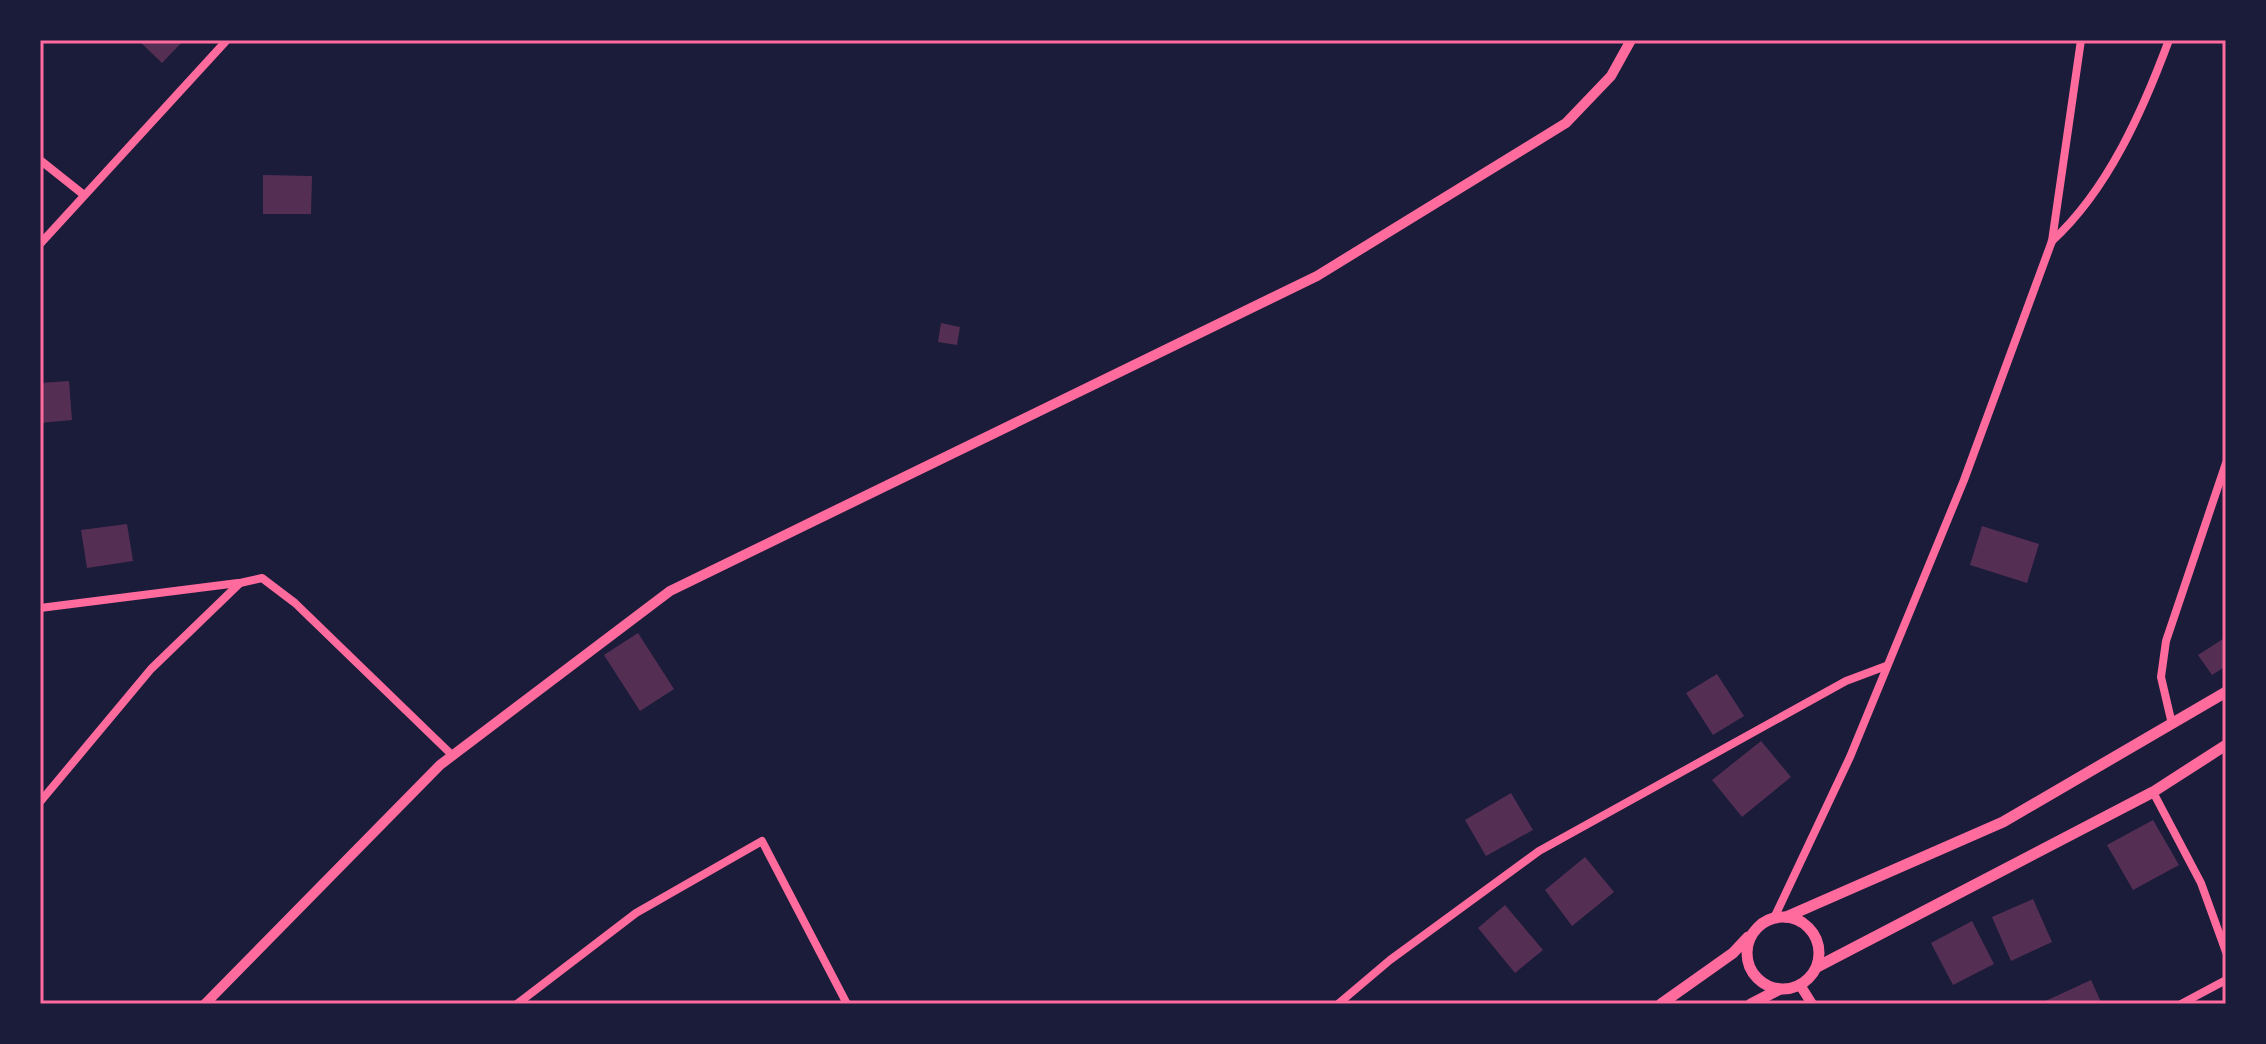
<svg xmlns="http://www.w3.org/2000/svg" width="2266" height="1044" viewBox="0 0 2266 1044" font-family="Quicksand,sans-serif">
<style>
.building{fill:#542f53}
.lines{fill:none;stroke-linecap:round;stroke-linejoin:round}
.minor{stroke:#ff6b9d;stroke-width:8}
.tertiary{stroke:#ff6b9d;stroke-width:10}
.secondary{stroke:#ff6b9d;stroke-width:11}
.neatline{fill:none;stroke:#ff6b9d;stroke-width:3}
</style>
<rect width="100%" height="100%" fill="#1b1b3a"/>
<g class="building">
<polygon points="138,40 184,40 162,63"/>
<polygon points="263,175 312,176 311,214 263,214"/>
<polygon points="941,323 960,327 957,345 938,342"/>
<polygon points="69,381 72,420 40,423 40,383"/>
<polygon points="127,524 133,561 87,568 81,530"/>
<polygon points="1982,526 2039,544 2027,583 1970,565"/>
<polygon points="638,633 674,689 640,711 604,655"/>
<polygon points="2226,637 2226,666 2212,675 2198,655"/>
<polygon points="1717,674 1744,716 1713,735 1686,693"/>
<polygon points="1761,741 1791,777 1742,817 1712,780"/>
<polygon points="1511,793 1533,830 1486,856 1465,820"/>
<polygon points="2153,820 2179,865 2133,890 2107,845"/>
<polygon points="1585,857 1614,892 1572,926 1545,890"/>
<polygon points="2033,899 2052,942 2011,961 1992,917"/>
<polygon points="1505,905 1543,950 1515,973 1478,928"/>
<polygon points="1972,921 1994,964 1953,985 1931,943"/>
<polygon points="2091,980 2102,1004 2039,1004"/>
</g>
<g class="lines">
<g class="minor">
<polyline points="40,160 84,195"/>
<path d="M2052 241C2108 190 2143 110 2169 40"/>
<polyline points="40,244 227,40"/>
<polyline points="40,608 238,583"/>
<polyline points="2172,724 2161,677 2166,641 2226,463"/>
<polyline points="2153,792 2201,883 2226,952"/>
<polyline points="40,802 151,669 240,583 262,578 295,603 453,756"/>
<polyline points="1774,918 1850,757 1964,480 2052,241 2081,40"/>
<polyline points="517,1004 636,913 762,841 847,1004"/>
<polyline points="1338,1004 1390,960 1539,851 1846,681 1886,666"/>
<polyline points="2181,1004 2226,980"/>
</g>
<g class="tertiary">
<polyline points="1800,985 1812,1004"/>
<polyline points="205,1004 440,765 670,591 1317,276 1566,123 1611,76 1631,40"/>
</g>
<g class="secondary">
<polyline points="1786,917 2003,822 2226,692"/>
<circle cx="1783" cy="953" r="36"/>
<polyline points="1817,967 2153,792 2226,745"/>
<polyline points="1661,1004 1733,953 1748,937"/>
<polyline points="1751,1004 1780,989"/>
</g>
</g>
<rect width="2266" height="1044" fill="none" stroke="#1b1b3a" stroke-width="84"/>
<rect x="42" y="42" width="2182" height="960" class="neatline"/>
</svg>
